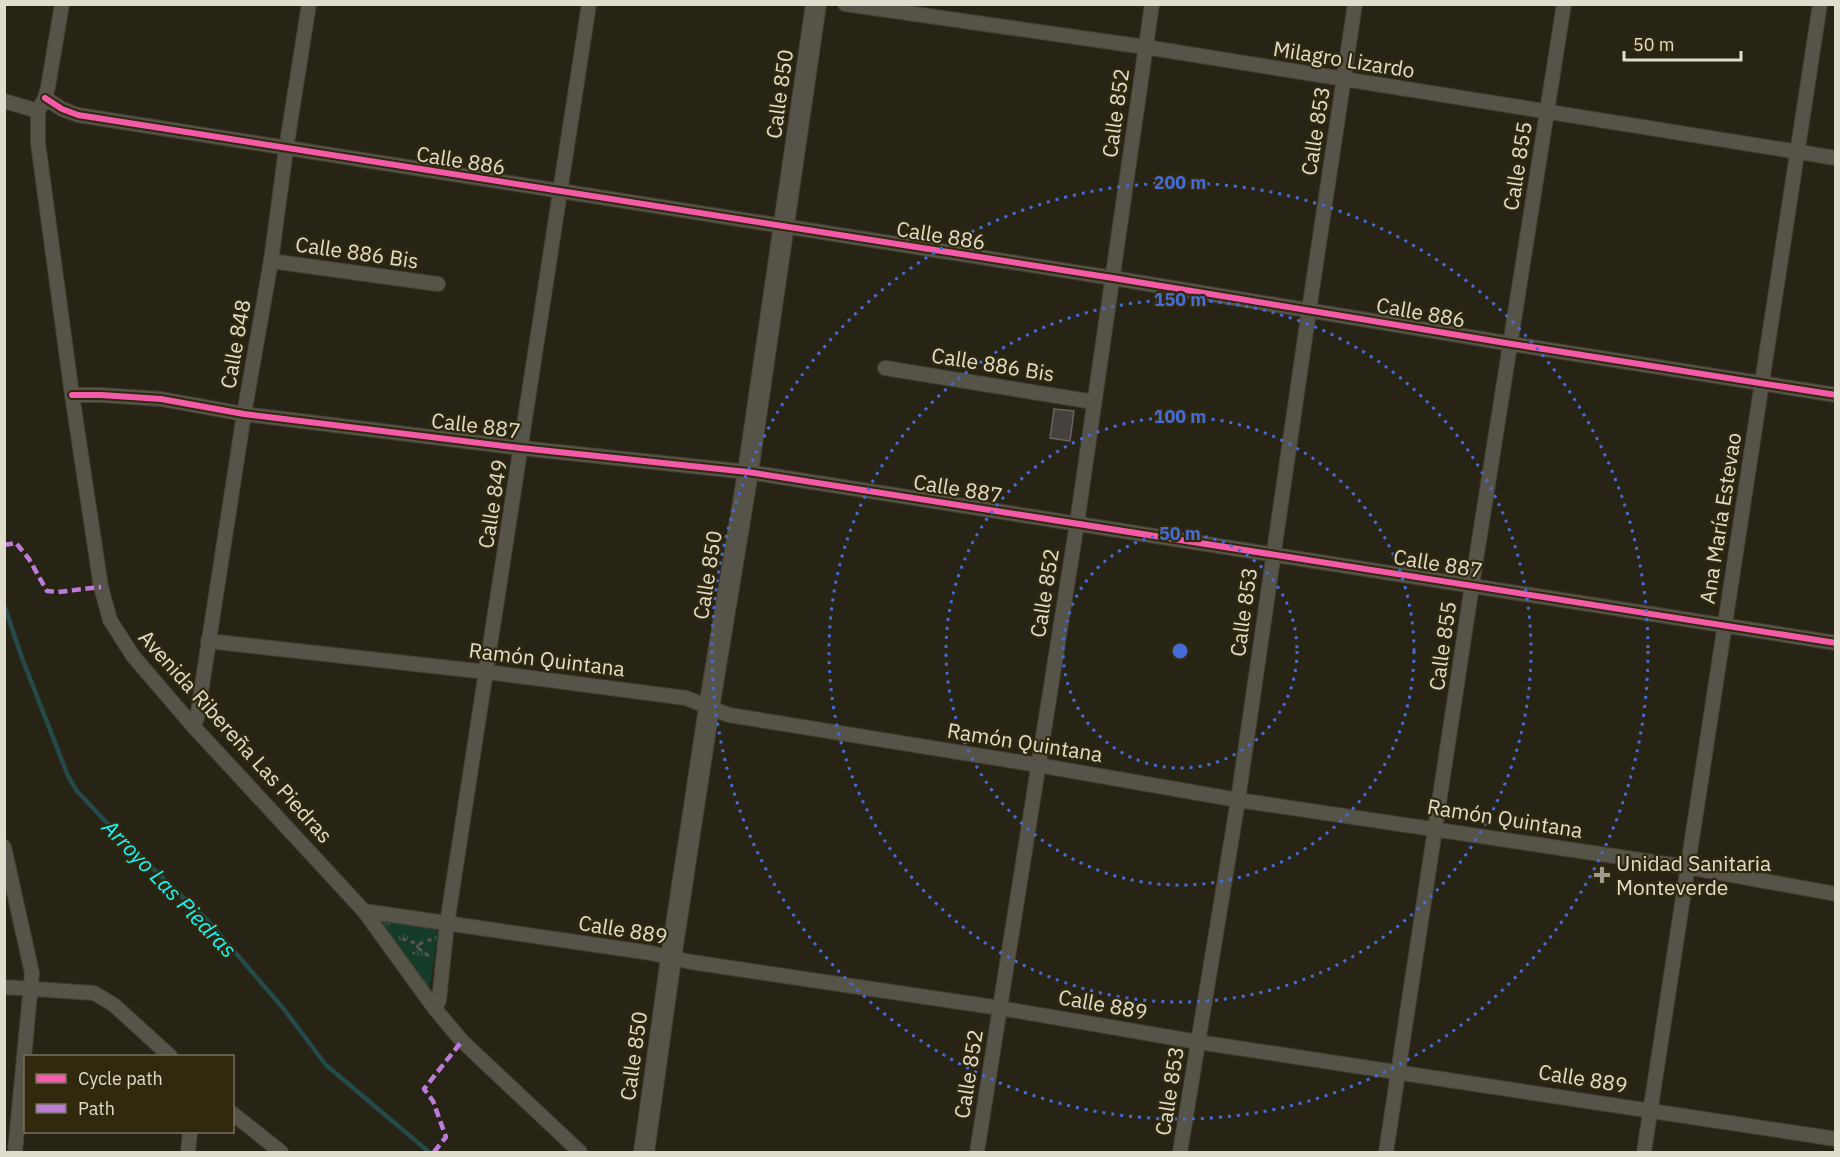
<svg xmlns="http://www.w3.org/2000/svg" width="1840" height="1157" viewBox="0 0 1840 1157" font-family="'IBM Plex Sans',sans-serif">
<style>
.park{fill:url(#park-tufts)}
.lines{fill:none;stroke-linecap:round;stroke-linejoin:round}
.stream{stroke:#244a4a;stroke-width:4.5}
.building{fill:#47413e;stroke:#696260;stroke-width:1.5}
.minor-casing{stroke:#433f34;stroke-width:16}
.secondary-casing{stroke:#433f34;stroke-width:22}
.path{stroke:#57544a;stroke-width:3;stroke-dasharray:4.5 4.5;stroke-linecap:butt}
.minor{stroke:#565348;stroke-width:14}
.secondary{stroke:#565348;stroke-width:20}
.quiet{stroke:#bd7bd9;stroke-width:4.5;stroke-dasharray:9 4.5;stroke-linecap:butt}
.cycleway-casing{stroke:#30290d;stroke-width:10}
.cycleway{stroke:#f35aa7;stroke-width:6}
.ring{fill:none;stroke:#446bd6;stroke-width:3;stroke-dasharray:3 6}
.poi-dot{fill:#a09c8d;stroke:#30290d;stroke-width:2}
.labels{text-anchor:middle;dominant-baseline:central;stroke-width:4.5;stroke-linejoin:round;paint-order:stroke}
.street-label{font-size:21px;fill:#e1ddcd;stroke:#30290d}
.poi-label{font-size:21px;fill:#e1ddcd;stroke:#30290d;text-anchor:start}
.water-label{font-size:22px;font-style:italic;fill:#18f4fb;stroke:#30290d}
.centre{fill:#446bd6;stroke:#30290d;stroke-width:3}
.ring-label{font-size:18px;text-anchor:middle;font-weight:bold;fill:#446bd6;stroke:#30290d;stroke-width:4.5;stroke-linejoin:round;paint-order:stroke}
</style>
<defs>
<pattern id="park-tufts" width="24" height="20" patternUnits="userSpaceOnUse" patternTransform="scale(1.5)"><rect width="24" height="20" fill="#153b29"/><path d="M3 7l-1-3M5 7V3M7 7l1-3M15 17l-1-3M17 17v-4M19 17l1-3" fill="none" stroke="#375747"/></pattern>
</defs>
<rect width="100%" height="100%" fill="#282415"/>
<polygon class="park" points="378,918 439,928 430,986 426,987"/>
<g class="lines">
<polyline class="stream" points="4,605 22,658 68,776 77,791 121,838 209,922 283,1008 326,1065 429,1152"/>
</g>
<polygon class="building" points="1054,409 1074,411 1070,441 1050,438"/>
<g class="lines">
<g class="minor-casing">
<g id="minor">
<polyline points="62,4 48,87 45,98 38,111 38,143 72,395 101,587 110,620 133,656 193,726 364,911 435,1009 462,1041 580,1152"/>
<polyline points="845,4 1145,47 1836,158"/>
<polyline points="45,98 62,109 78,115 1113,278 1512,344 1836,395"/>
<polyline points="4,101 38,111"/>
<polyline points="271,261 438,284"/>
<polyline points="885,368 1094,402"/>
<polyline points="72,395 101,395 161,399 244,414 521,448 748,472 1836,643"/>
<polyline points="208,641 487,672 686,698 729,715 1038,765 1238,800 1687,867 1836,894"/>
<polyline points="193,726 197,718 244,414 271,261 286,149 309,4"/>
<polyline points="4,847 32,973 15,1152"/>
<polyline points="364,911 651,953 691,962 1000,1008 1198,1042 1836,1139"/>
<polyline points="4,987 94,993 114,1005 170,1056"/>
<polyline points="435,1009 439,1000 447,924 589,4"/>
<polyline points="232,1113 281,1152"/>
<polyline points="188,1152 190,1132"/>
<polyline points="977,1152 1077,523 1152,4"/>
<polyline points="1180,1152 1238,800 1309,310 1355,4"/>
<polyline points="1386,1152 1472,585 1564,4"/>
<polyline points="1644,1152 1820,4"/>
</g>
</g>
<g class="secondary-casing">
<polyline id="secondary" points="644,1152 671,958 709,708 748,472 816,4"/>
</g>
<g class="path">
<polyline points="402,939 419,944 413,954"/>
<polyline points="419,944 432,939"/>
<polyline points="418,948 429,956"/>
</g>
<use href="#minor" class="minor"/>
<use href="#secondary" class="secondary"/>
<g class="quiet">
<polyline points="4,545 16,543 29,559 47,591 58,592 101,587"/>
<polyline points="434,1152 446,1137 433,1101 424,1089 462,1041"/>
</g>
<g class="cycleway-casing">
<g id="cycleway">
<polyline points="45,98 62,109 78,115 1113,278 1512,344 1836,395"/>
<polyline points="72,395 101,395 161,399 244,414 521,448 748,472 1836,643"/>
</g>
</g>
<use href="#cycleway" class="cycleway"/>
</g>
<g class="ring">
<circle cx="1180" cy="651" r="117"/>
<circle cx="1180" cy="651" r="234"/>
<circle cx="1180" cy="651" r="351"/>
<circle cx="1180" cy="651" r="468"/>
</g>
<path class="poi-dot" d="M1599 866h6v6h6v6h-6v6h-6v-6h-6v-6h6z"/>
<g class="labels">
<g class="street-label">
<text transform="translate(1344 59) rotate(9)">Milagro Lizardo</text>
<text transform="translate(779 94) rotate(-82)">Calle 850</text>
<text transform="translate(1115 113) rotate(-82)">Calle 852</text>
<text transform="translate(1315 131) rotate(-81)">Calle 853</text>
<text transform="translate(461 160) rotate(9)">Calle 886</text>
<text transform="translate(1517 166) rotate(-81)">Calle 855</text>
<text transform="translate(941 235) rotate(9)">Calle 886</text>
<text transform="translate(357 252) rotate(8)">Calle 886 Bis</text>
<text transform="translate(1421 312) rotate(10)">Calle 886</text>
<text transform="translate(235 344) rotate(-80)">Calle 848</text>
<text transform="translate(993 364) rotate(9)">Calle 886 Bis</text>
<text transform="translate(476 425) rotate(7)">Calle 887</text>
<text transform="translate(958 488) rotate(9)">Calle 887</text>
<text transform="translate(492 504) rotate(-81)">Calle 849</text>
<text transform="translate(1720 518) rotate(-81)">Ana María Estevao</text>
<text transform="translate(1438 563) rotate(9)">Calle 887</text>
<text transform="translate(707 575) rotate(-81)">Calle 850</text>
<text transform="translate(1044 593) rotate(-81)">Calle 852</text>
<text transform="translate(1243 612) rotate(-82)">Calle 853</text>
<text transform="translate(1442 646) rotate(-82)">Calle 855</text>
<text transform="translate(547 659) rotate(7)">Ramón Quintana</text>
<text transform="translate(236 736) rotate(48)">Avenida Ribereña Las Piedras</text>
<text transform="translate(1025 742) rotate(9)">Ramón Quintana</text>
<text transform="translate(1505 818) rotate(9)">Ramón Quintana</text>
<text transform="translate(623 929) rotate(9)">Calle 889</text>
<text transform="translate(1103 1004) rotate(10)">Calle 889</text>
<text transform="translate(633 1056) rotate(-82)">Calle 850</text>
<text transform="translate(968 1074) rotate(-81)">Calle 852</text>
<text transform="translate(1583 1078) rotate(9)">Calle 889</text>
<text transform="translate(1169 1091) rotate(-81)">Calle 853</text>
</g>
<g class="poi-label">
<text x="1616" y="863">Unidad Sanitaria<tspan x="1616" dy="24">Monteverde</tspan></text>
</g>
<g class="water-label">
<text transform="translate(170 888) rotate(46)">Arroyo Las Piedras</text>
</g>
</g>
<circle cx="1180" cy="651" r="9" class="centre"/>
<g class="ring-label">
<text x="1180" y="189">200 m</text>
<text x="1180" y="306">150 m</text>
<text x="1180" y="423">100 m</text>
<text x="1180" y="540">50 m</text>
</g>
<rect width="1840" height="1157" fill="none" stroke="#e1ddcd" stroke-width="12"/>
<rect x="24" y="1055" width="210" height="78" fill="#30290d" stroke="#77715a" stroke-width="1.5"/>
<rect x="36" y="1074" width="30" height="9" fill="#f35aa7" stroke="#77715a" stroke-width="1.5"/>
<text x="78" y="1085" font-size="18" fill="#e1ddcd">Cycle path</text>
<rect x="36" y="1104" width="30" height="9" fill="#bd7bd9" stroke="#77715a" stroke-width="1.5"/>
<text x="78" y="1115" font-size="18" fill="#e1ddcd">Path</text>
<path d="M1624 51v9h117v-9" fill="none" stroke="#e1ddcd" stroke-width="3"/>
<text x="1633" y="51" font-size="18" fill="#e1ddcd" stroke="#30290d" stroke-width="4.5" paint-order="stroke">50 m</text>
</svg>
